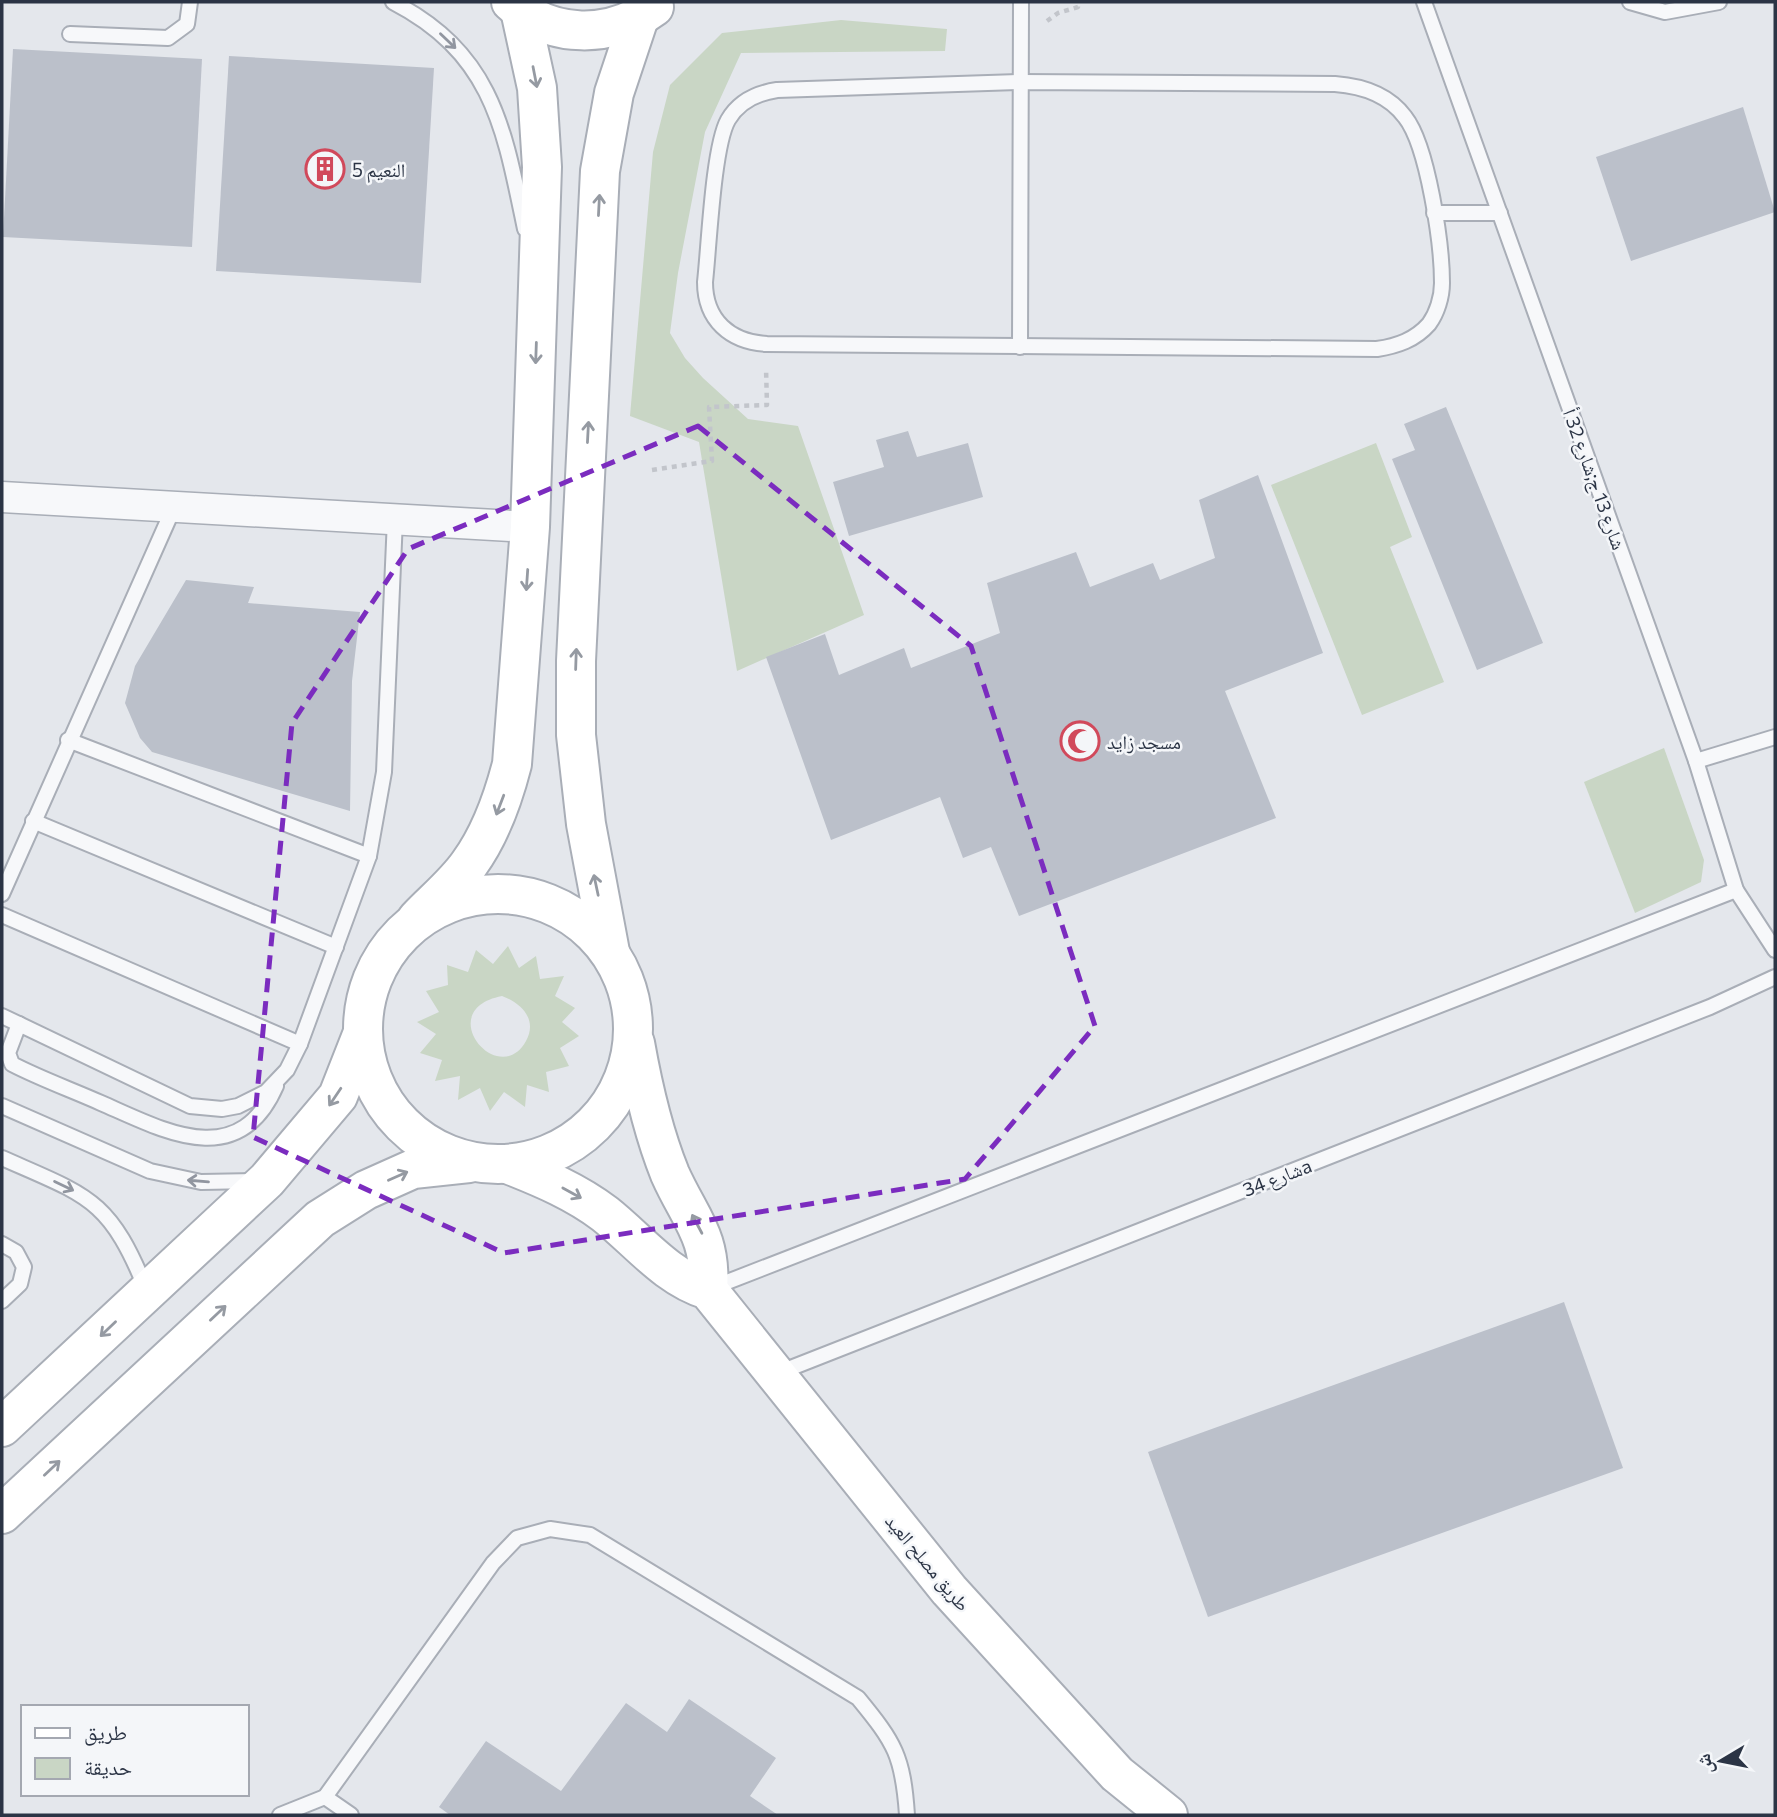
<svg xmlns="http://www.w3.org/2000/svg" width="1777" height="1817" viewBox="0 0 1777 1817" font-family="Commissioner,'Noto Naskh Arabic',sans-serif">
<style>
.green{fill:#c9d6c5;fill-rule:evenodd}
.building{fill:#bbc0ca}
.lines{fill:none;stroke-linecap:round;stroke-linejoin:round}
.lane-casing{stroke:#a9aeb7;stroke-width:18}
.street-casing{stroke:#a9aeb7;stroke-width:33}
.secondary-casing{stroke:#a9aeb7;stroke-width:42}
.path{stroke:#c2c5cb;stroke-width:4.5;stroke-dasharray:5 5;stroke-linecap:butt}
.lane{stroke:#f7f8fa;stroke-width:14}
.street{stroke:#f7f8fa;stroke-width:30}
.secondary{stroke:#fff;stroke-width:38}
.oneway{stroke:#9196a0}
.oneway2{stroke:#959aa2}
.marked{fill:none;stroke:#7b2cbf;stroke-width:5;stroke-dasharray:14 9;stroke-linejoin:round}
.labels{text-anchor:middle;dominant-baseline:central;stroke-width:5;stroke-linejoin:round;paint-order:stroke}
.poi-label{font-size:19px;fill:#2b3445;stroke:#f4f6f9;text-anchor:start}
.street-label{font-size:19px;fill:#2b3445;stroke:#f4f6f9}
</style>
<rect width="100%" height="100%" fill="#e4e7ec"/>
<g class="green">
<polygon points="841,20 947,29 945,51 741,53 705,132 678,273 670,333 685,358 703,378 748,419 798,426 864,615 737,671 699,442 630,416 653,152 670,85 722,33"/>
<polygon points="1376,443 1412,537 1390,547 1444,682 1362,715 1271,485"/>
<polygon points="1664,748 1704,860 1701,882 1635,913 1584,782"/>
<path d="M508 946 519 968 536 956 540 979 564 976 555 996 575 1008 562 1022 579 1036 560 1048 569 1066 546 1072 549 1092 527 1085 525 1107 504 1092 490 1111 480 1088 458 1100 460 1076 435 1081 442 1060 420 1053 436 1034 417 1022 439 1012 426 991 448 985 447 965 468 972 476 950 493 964ZM502 996C521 1003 538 1019 526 1041 499 1090 431 1010 502 996Z"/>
</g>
<g class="building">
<polygon points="13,49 202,59 192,247 3,237"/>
<polygon points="229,56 434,68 421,283 216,271"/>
<polygon points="1743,107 1775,212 1631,261 1596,157"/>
<polygon points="1446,407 1543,643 1477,670 1392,459 1415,450 1404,424"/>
<polygon points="908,431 917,457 968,443 983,497 849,536 833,482 884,467 876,440"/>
<polygon points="1258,475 1323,653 1225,691 1276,818 1019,916 991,847 963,858 940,797 831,840 766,657 825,634 839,675 904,648 911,668 1000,633 987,583 1076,552 1090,587 1153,563 1160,580 1215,558 1199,500"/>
<polygon points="186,580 254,587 248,603 360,612 352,681 350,811 152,752 140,738 125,703 135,666"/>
<polygon points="1564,1302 1623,1468 1208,1617 1148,1452"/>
<polygon points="689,1699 776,1758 750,1796 778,1815 450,1815 439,1807 486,1741 561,1791 626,1703 667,1732"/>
</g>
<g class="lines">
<g class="lane-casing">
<g id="lane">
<path d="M393 2C493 54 504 128 525 229"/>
<polyline points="1424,2 1696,761 1736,890 1775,950"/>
<polyline points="1630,2 1665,12 1719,2"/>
<polyline points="70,34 168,38 187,24 190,2"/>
<path d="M1020 82 1335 84C1362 86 1388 94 1405 117 1428 146 1442 245 1442 283 1442 297 1437 313 1429 324 1415 340 1397 346 1377 349L767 344C730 342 705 320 705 282 709 247 713 147 728 120 739 101 757 93 777 90Z"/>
<polyline points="1434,213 1500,213"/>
<polyline points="1020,347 1021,2"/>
<polyline points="68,740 369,856"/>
<polyline points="1696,761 1775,737"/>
<polyline points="33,821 336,947"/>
<polyline points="2,894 174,507"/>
<polyline points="2,915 300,1044"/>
<polyline points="2,1016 190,1106 222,1109 238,1106 266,1092 287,1070 300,1044 369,856 384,772 395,519"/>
<path d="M19 1024 8 1053 12 1064C41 1079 72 1090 101 1103 163 1130 238 1173 276 1086"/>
<polyline points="2,1106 150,1171 201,1182 255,1181"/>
<path d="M2 1158C88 1196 109 1198 146 1289"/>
<polyline points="2,1244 16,1252 24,1267 20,1284 2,1301"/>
<polyline points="709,1289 1736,890"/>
<polyline points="778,1373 1710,1007 1775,977"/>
<polyline points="325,1797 351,1815"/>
<path d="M280 1815 325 1797 493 1563 517 1538 550 1529 590 1535 858 1698C895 1743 903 1756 907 1815"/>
</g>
</g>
<g class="street-casing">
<polyline id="street" points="2,497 530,527"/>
</g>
<g class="secondary-casing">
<g id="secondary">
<path d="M511 2C552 39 610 39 654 7"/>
<circle cx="498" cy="1029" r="135"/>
<path d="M417 919C434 901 455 884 469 864 491 834 503 799 512 764L530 527 542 167 537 88 520 10"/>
<polyline points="610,952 586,824 576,735 576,661 600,171 614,93 639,18"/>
<path d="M635 1043C643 1088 653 1132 670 1174 690 1219 712 1236 708 1290"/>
<path d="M510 1165C543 1178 576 1192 605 1214 639 1241 666 1277 708 1290L949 1590 1117 1774 1168 1815"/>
<polyline points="2,1427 267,1180 338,1096 362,1035"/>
<polyline points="2,1514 320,1219 366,1190 413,1169 469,1163"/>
</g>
</g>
<g class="path">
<polyline points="1047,21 1058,13 1078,7 1078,2"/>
<polyline points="652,470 712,461 709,407 767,405 766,368"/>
</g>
<use href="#lane" class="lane"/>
<use href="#street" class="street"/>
<use href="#secondary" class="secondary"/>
</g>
<defs><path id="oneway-shaft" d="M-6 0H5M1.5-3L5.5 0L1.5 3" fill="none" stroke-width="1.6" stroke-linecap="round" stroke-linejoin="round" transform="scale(1.75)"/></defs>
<g class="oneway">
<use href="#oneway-shaft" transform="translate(448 41) rotate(44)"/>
<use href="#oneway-shaft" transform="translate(198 1181) rotate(-175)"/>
<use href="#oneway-shaft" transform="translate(64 1186) rotate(26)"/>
</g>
<g class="oneway2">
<use href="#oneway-shaft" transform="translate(535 77) rotate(79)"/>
<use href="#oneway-shaft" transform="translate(599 205) rotate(-87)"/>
<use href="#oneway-shaft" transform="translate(536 353) rotate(92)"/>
<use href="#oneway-shaft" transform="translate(588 432) rotate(-87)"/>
<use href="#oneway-shaft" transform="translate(527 580) rotate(94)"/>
<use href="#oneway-shaft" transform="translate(576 659) rotate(-88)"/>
<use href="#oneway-shaft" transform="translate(500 805) rotate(111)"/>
<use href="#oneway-shaft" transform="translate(596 885) rotate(-102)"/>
<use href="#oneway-shaft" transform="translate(335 1097) rotate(124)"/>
<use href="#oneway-shaft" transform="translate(398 1176) rotate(-24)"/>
<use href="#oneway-shaft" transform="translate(572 1193) rotate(29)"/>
<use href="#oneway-shaft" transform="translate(697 1224) rotate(-118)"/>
<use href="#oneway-shaft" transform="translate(218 1313) rotate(-43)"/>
<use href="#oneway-shaft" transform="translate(108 1329) rotate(136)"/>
<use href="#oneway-shaft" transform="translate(52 1468) rotate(-43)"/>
</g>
<path class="marked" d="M698 426 971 646 1095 1026 965 1179 504 1253 253 1137 292 723 408 549Z"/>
<defs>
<g id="building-ring" transform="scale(2.0125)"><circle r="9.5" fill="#f4f6f9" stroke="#d1495b" stroke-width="1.5"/><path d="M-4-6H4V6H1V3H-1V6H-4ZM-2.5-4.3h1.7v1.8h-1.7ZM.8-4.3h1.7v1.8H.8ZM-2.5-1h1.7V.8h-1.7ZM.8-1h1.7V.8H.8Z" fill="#d1495b"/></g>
<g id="mosque-ring" transform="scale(2.0125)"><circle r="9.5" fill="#f4f6f9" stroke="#d1495b" stroke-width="1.5"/><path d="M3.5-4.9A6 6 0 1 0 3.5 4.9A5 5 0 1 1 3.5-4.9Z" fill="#d1495b"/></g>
</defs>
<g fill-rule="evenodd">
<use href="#building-ring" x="325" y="169"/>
<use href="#mosque-ring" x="1080" y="741"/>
</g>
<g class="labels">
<g class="poi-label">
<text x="352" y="169">النعيم 5</text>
<text x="1107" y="741">مسجد زايد</text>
</g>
<g class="street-label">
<text transform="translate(1595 479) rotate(70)">شارع 13 ج;شارع 32 أ</text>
<text transform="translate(1277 1177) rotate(-21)">شارع 34a</text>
<text transform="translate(928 1562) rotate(50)">طريق مصلح العيد</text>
</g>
</g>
<rect width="1777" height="1817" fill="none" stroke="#2b3445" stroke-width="7"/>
<rect x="21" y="1705" width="228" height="91" fill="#f4f6f9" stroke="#a4a8b1" stroke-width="2"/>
<rect x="35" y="1728" width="35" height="10" fill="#ffffff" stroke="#a4a8b1" stroke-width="2"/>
<text x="84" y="1740" font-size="21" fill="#2b3445">طريق</text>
<rect x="35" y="1758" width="35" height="21" fill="#c9d6c5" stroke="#a4a8b1" stroke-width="2"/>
<text x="84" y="1775" font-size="21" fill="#2b3445">حديقة</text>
<g transform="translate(1721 1761) rotate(260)" stroke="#f4f6f9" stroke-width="5" paint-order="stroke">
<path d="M0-5L12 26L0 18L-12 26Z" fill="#2b3445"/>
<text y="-10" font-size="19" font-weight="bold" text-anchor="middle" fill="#2b3445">ش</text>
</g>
</svg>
